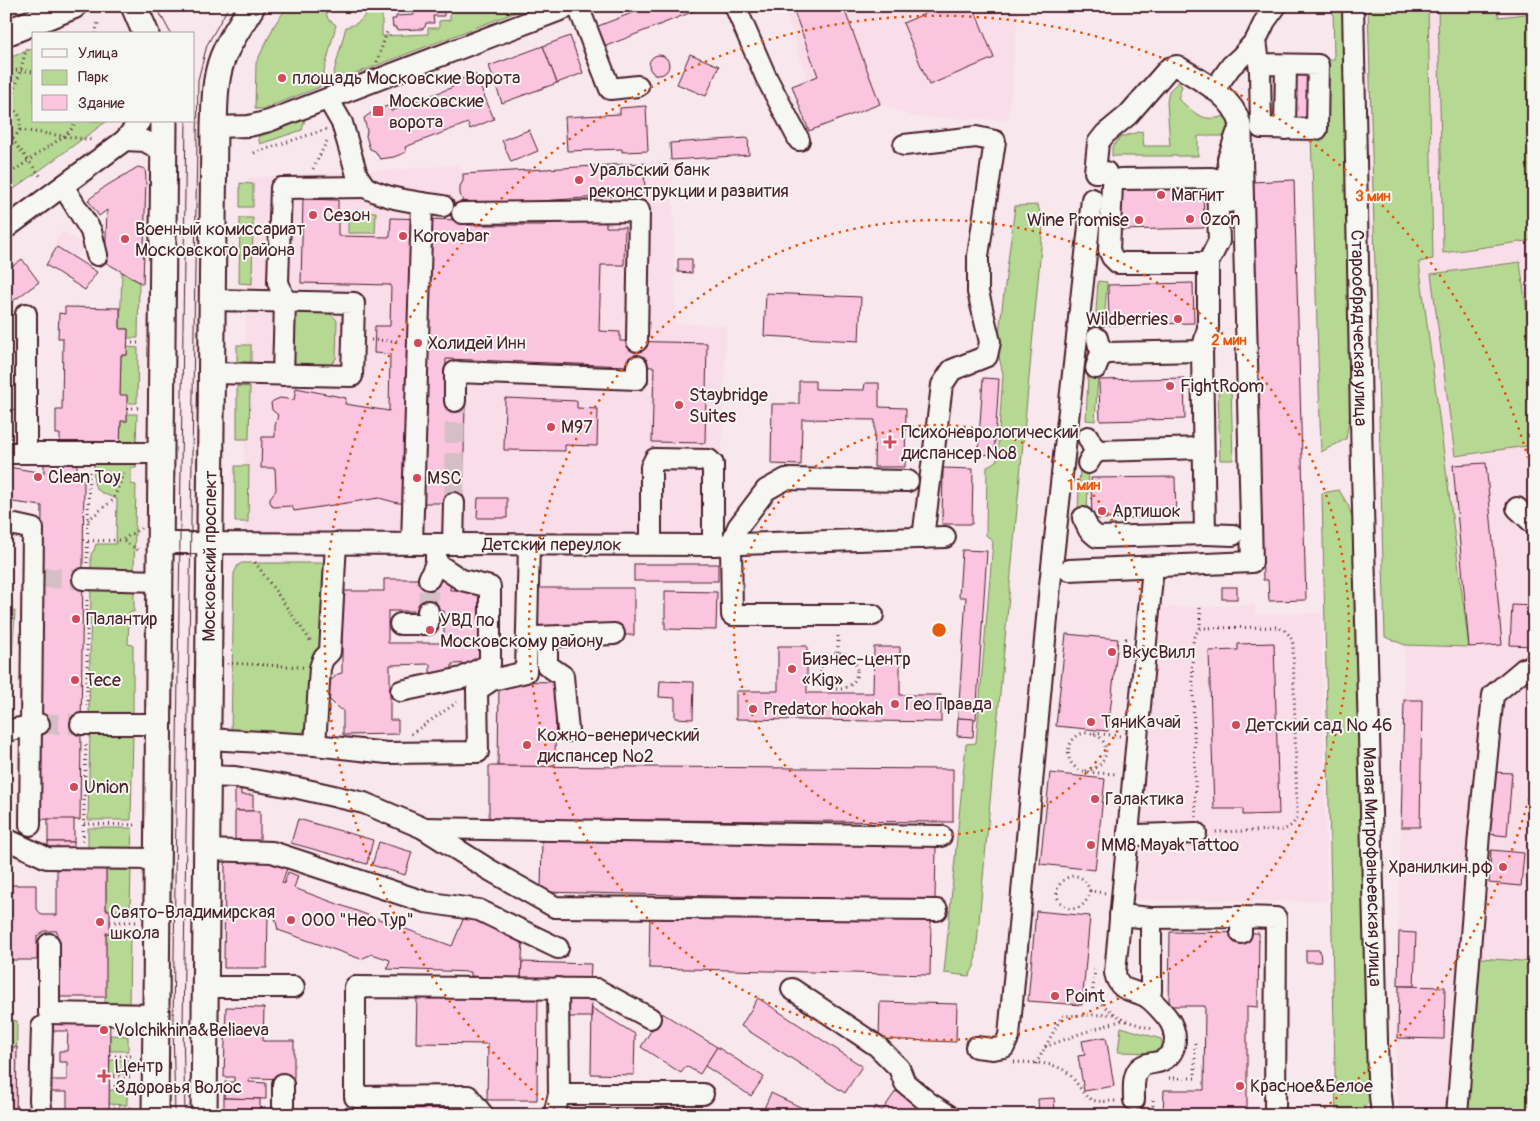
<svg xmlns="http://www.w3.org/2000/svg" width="1540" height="1121" viewBox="0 0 1540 1121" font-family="Pangolin,sans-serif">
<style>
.built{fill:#f9dde9}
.green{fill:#b5d893;stroke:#807c5f}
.building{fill:#fbc5e0;stroke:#4a1f2b;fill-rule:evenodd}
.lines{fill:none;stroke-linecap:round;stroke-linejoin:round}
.minor-tunnel{stroke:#d5bfc6;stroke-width:20;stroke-dasharray:20 10;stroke-linecap:butt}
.minor-casing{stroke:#4a1f2b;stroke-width:24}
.major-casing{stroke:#4a1f2b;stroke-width:29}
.path{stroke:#4a1f2b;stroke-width:3;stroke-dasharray:1 4;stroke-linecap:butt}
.minor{stroke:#f6f6f2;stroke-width:20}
.major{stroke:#f6f6f2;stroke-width:25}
.tram{stroke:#4a1f2b;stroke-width:1}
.ring{fill:none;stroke:#e8590c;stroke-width:2.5;stroke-dasharray:2.5 5}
.poi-dot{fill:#d1495b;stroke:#f6f6f2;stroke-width:2}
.labels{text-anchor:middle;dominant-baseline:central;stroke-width:4;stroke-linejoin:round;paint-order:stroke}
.poi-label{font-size:18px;fill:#4a1f2b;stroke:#f6f6f2;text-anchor:start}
.street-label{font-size:18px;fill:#4a1f2b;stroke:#f6f6f2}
.centre{fill:#e8590c;stroke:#f6f6f2;stroke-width:2.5}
.ring-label{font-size:15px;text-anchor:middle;font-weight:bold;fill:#e8590c;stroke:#f6f6f2;stroke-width:4;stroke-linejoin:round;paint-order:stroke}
</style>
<rect width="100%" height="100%" fill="#f8e7ed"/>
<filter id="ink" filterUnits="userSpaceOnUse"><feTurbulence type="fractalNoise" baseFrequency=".02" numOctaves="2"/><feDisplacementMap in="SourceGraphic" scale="10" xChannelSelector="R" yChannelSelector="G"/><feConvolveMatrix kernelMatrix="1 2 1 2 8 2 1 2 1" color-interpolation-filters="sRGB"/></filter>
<g filter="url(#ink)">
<g class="built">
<polygon points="784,6 1019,6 1008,120 915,117 880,104 809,131 792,86 806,77"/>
<polygon points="1428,6 1534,6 1534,962 1480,959 1465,1115 1400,1115 1395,1079 1405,645 1469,647 1419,261 1433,258"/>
<polygon points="671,160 673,201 675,324 726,326 719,534 243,532 248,178 393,170 457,165 463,173"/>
<polygon points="63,231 85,245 76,259 54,244"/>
<polygon points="1255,605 1255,615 1321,613 1327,901 1133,900 1161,608"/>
</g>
<g class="green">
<polygon points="288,6 324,6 328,19 336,25 320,87 263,109 255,109 256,63 275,24"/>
<path d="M450 6H532L331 83 346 27C356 25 364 20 367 10H382V36L428 34V28H439V21L450 20Z"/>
<polygon points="1333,6 1343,6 1351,408 1346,439 1321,452 1311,134 1320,60 1334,60"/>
<polygon points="1368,6 1428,6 1433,259 1419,262 1469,647 1405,645 1385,637"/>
<polygon points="1438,6 1496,6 1499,17 1534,13 1534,240 1443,253"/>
<polygon points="34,48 34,121 107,121 6,195 6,59"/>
<path d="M1178 82 1182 86 1178 99C1196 113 1201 123 1225 116L1229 125 1225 136H1198V156H1112V147L1121 137 1142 131 1144 146H1170L1167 102 1169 91Z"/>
<polygon points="305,119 302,130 260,144 258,137"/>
<polygon points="240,183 253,184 253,207 240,207"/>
<polygon points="1038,205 1043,226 975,965 969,976 944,973 966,744 976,743 993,542 986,535 987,467 997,460 1003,374 997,348 1015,206"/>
<polygon points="348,212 376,212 375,233 348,233"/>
<polygon points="240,218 253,218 252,284 239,283"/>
<polygon points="1520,262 1534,365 1534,445 1455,456 1431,274"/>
<polygon points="122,272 139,282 138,338 128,338 128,329 120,329"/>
<polygon points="1098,281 1107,282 1104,327 1095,326"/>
<path d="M294 310C308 311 329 307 337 321L336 359 328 367 294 369Z"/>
<rect x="237" y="345" width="14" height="23"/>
<polygon points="127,347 138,348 137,403 127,403 127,396 120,395 121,355 127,355"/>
<polygon points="1088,376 1098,376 1095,421 1086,420"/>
<polygon points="237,386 250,387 249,439 237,439"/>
<polygon points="1218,388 1231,388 1233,460 1220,460"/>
<polygon points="127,414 137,414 136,445 120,445 121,421 127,421"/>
<path d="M94 460H137L136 468H131V484L136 485 134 572 91 571V554L94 550 96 544H116L117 499C89 489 94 487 94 460Z"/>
<polygon points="235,466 249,466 248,522 235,522"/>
<polygon points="1080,466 1089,466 1087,511 1078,511"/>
<polygon points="1339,490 1348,505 1354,522 1371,1102 1364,1106 1365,1115 1336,1115 1322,493"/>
<polygon points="242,563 328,563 324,633 310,671 307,728 300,734 231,733 234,573 238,565"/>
<polygon points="91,589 134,590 134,612 129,612 128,644 133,645 133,716 89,716"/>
<polygon points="6,610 15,611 11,675 6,674"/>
<polygon points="90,734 133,734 131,820 88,820"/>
<polygon points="88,828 132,828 131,854 88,854"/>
<polygon points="106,866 131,867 130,911 106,910"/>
<polygon points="106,933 130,933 129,1010 105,1010"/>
<polygon points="1480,958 1534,962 1534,1115 1465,1115"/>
<polygon points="6,1020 17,1021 16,1115 6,1115"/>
<polygon points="1121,1027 1161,1039 1163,1046 1159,1053 1118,1052"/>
<polygon points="110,1035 128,1036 128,1051 110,1051"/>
<polygon points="110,1060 128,1060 127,1074 109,1074"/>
<polygon points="109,1090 127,1090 127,1105 109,1104"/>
</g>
<g class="building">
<polygon points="410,6 444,6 444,16 433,16 434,23 426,23 425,27 422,29 396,30 396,27 393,27 392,19 396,19 396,16 414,15 414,11 410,11"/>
<polygon points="650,6 707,6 601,48 593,28"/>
<polygon points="792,6 826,6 829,12 843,6 880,104 809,131 792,86 818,76"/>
<polygon points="943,6 973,6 994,58 929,85 903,23"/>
<polygon points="570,36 583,73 557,83 543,46"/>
<polygon points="543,46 557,83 502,103 489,66"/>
<polygon points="690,54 719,66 706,96 677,84"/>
<circle cx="659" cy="65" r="10"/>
<rect x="1293" y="73" width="16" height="50"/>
<polygon points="475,74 494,119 470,129 468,123 405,147 406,152 394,157 380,159 375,151 370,149 366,136 367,131 364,118 375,110 388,106 391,111 453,87 451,83"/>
<polygon points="646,106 648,151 622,152 622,149 567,151 565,117 620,114 620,108"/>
<polygon points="529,130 538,151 511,162 502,140"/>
<polygon points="748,138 749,155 671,160 670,143"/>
<polygon points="644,163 645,194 465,206 460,194 460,186 463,181 463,174"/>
<polygon points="138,167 145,169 146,178 143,284 105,262 107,210 99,216 88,200 106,186"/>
<polygon points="1294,180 1306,600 1269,601 1268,580 1263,580 1252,182"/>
<polygon points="1203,188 1204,228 1119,230 1119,190"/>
<polygon points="303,199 338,200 338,236 390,237 391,218 461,220 467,225 545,225 546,222 606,222 606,227 625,227 624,265 601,265 599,331 620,332 620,341 707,343 705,443 652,442 654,367 446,359 445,401 465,402 463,503 398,503 379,498 294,511 292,506 273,507 270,502 270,498 276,490 275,468 261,468 262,437 275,437 275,426 278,415 272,410 271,403 273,401 280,398 294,400 296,388 346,398 345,404 389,411 390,354 374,353 375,326 390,326 391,285 301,283"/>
<polygon points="57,247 97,272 85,290 46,265"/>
<polygon points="22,259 39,282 9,304 6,300 6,271"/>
<polygon points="678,259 692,259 692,273 678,272"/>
<polygon points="1193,283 1194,323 1109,325 1108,285"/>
<polygon points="766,293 861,297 859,341 764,336"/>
<polygon points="65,307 120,308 120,329 128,329 127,355 121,355 120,395 127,395 127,421 121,421 120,445 60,444 60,434 56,434 56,410 62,410 63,338 58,338 59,313 65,314"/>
<polygon points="983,378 999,379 994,455 978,454"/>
<polygon points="1184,378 1185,419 1100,421 1099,380"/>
<polygon points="799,381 815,381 815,389 864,390 865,383 879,383 879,407 906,408 905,467 874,467 875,420 802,419 801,465 771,464 772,404 799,404"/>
<polygon points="505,398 577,401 577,408 598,409 597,446 565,445 565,451 504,450"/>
<polygon points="1486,463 1502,645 1469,647 1453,465"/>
<polygon points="44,464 77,464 77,480 84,480 80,820 38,819 42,506 6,501 8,467 44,473"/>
<polygon points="943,468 973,469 972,524 942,524"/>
<polygon points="1175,477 1176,517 1092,519 1091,478"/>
<polygon points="478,498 507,498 507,518 477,518"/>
<polygon points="962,550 987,551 976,719 958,718 966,597 959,597"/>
<rect x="634" y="564" width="84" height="17"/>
<path d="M384 579H451L450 590H482V663L452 664V676L430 677V664L390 665V720H398V734L343 735V710L339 709 328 698 329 682 338 674 342 673V591H384ZM388 611H444V643H388Z"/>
<rect x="1222" y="587" width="15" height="12"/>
<polygon points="535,588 634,588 634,635 621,635 621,626 535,626"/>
<polygon points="665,591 717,592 716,630 665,629"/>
<polygon points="1512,605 1534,606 1534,646 1510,645"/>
<polygon points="1066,634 1118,639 1108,731 1056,726"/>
<polygon points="1274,643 1279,814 1243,815 1243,809 1214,809 1209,651 1238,650 1238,644"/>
<polygon points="778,646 807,646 807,693 873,693 874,647 900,647 900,695 941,695 941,722 736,719 736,691 778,691"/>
<polygon points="499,681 556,682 555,767 498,766"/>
<polygon points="660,681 694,682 693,719 675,718 675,698 659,697"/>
<polygon points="1534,697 1534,728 1531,726 1532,699"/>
<polygon points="1404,700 1422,700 1420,827 1401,827"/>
<polygon points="958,718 974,719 973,737 957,736"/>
<polygon points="489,766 953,769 953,822 489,819"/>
<polygon points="1493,772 1512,773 1507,836 1489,834"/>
<polygon points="1050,773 1105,779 1095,870 1040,864"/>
<polygon points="235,790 241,790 241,795 253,795 253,811 235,811"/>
<rect x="235" y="811" width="25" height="31"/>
<rect x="48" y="819" width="26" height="23"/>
<polygon points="298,819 373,840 367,864 291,843"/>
<polygon points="542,837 936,846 935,901 541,892"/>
<rect x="48" y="842" width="26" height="12"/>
<polygon points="379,842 412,852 405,875 372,865"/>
<polygon points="1491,850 1524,853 1521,886 1489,883"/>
<polygon points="251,856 287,868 282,883 284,884 288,872 298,876 294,888 452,946 465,915 523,938 521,980 471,976 471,972 387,969 390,960 372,954 361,959 278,930 274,913 268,914 267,968 224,968 225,864 228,859 235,858 249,864"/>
<polygon points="57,866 106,866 106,910 110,910 110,933 106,933 106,997 56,997 57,931 44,931 37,936 37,960 6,960 6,885 36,885 36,908 42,915 57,915"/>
<polygon points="1036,911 1090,916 1082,1005 1028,1001"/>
<polygon points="650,914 931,921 930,975 649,968"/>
<polygon points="1170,932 1259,933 1258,1007 1247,1006 1247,1115 1163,1115 1164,1090 1204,1090 1205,1006 1169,1006"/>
<polygon points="1399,932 1416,933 1414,986 1398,986"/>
<polygon points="1306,950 1320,950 1321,962 1306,962"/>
<polygon points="522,962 591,964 590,982 521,980"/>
<polygon points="1399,986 1445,987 1444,1039 1398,1038"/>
<polygon points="417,994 538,995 537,1100 487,1100 488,1044 416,1043"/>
<polygon points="758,998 862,1066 845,1093 741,1026"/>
<polygon points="568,999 592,1000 591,1017 568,1017"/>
<polygon points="880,1002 957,1004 956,1042 879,1039"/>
<polygon points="226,1007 264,1008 263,1041 294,1041 294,1079 249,1078 249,1082 266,1083 266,1099 224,1098 225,1082 234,1082 234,1077 224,1077"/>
<polygon points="592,1008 635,1034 634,1075 591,1074"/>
<polygon points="662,1013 717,1047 700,1074 686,1066 681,1073 641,1047"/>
<polygon points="49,1019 110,1020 109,1115 67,1115 67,1092 48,1092 49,1080 67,1080 67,1062 59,1062 59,1051 67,1051 68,1031 49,1031"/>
<polygon points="1106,1037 1114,1086 1084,1091 1078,1056 1085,1055 1082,1041"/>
<polygon points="6,1047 17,1047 16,1115 6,1115"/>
<polygon points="717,1047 764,1077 751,1096 705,1066"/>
<polygon points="896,1091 929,1115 870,1115 876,1106 882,1111"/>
<polygon points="771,1093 817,1115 761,1115"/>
<polygon points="224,1098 260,1099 260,1115 224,1115"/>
<polygon points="1054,1098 1055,1112 1039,1113 1038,1099"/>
<rect x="351" y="1107" width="109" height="8"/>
<polygon points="660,1107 675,1108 674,1111 755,1112 755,1115 660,1115"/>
</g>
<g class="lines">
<g class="minor-tunnel">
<polyline points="454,503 455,401"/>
<polyline points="41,578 83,579"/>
<polyline points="428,611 429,579"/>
<polyline points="39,724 81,724"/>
</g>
<g class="minor-casing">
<g id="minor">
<polyline points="578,6 610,89 638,86"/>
<polyline points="735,6 766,77 799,140"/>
<path id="s1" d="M1353 6 1362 470 1378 1077 1382 1115"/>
<polyline points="1256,40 1260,71 1261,128 1317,129 1318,65 1259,64"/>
<polyline points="1214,90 1231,66 1241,57 1256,40 1265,21 1276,6"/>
<polyline points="214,127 249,126 269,121 571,6"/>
<polyline points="1285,129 1286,65"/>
<polyline points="125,140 145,141 164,152"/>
<polyline points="904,145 976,137 995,141 978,256 978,292 990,342 987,356 952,370 942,385 923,538"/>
<polyline points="63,186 91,231 97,255"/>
<path d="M365 187C389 200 417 202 443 206"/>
<polyline points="1229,202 1228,159 1237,133"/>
<polyline points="462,213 639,211 637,341"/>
<polyline points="6,228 125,140 140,121"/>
<polyline points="26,314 26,453"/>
<polyline points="1097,338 1099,346 1107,353"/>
<polyline points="1096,368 1099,358 1107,353 1202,351"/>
<polyline points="211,373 352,376 354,303 212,300"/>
<polyline points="283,375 285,302 278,282 281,188 365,187 357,175 342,123 328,99"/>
<polyline points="455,401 455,372 637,379 637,366"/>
<polyline points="1088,437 1092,445 1099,451"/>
<polyline points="6,453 161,453"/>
<polyline points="1088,463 1093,455 1099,451 1203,448"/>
<polyline points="1517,508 1534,524"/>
<polyline points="1083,518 1089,530 1097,537 1205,534 1202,351 1208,328 1208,263 1219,241 1217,183 1215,179 1211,178 1120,179 1114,180 1112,185 1109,250 1112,257 1118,263 1208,263"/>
<polyline points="6,523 33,529 30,825"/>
<polyline points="1205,534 1233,535"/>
<path id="s2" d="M160 543 713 545 945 537"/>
<polyline points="412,544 422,203"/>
<polyline points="453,544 454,503"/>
<polyline points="651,544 651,467 655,459 709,460 713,464 713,545"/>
<path d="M1069 570 1252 562 1242 158C1241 147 1243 134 1240 123 1232 95 1200 80 1177 66L1169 68 1128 115 1105 134 1098 143 1095 172H1106"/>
<polyline points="83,579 160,581"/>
<polyline points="429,579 436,563"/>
<polyline points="873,615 732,615 731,544 738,527 766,490 786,479 908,481"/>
<polyline points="400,624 428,624 428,611"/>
<polyline points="535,637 614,634"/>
<polyline points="547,637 547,665 563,676 568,731"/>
<polyline points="401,691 462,678 490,664 490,587 462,580 436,563 436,544"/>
<polyline points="81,724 159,724"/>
<polyline points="6,731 39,724"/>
<polyline points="207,739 315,745 387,753 478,752 477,690 492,680 526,672 529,544"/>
<polyline points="315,745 320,668 323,659 330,652 336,543"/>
<polyline points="207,776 235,777 298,788 364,803 423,828 488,869 555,907 937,910"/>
<polyline points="423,828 941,836"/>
<polyline points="1128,833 1139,835 1196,833"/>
<polyline points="6,839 47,858 157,859"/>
<polyline points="206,850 272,852 425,902 479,910 558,948"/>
<polyline points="1120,915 1151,918 1241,917"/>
<polyline points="1241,933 1241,917 1276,918 1275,1115"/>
<polyline points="49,944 49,1013 156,1015"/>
<polyline points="205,987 294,987"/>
<polyline points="558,988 559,1094"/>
<polyline points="792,989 877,1046 899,1068 905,1083 929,1103 948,1115"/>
<polyline points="1147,997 1151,991 1151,918"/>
<polyline points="42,1027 40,1100 42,1115"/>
<polyline points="976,1047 993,1049 1004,1047 1009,1036 1050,585 1092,199"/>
<polyline points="283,1084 283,1115"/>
<path d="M1134 1100C1134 1089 1132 1074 1141 1067 1147 1062 1157 1064 1163 1060 1180 1051 1177 1029 1166 1016 1161 1010 1154 1002 1147 997 1133 989 1119 993 1115 973L1153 567"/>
<polyline points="483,1115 468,1096 355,1097 355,987 596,989 650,1018"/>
<polyline points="554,1115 559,1094 703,1094"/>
<polyline points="1457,1115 1479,834 1493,695 1524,669 1534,665"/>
</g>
</g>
<g class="major-casing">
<g id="major">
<polyline points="134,6 146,34"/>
<polyline points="6,33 73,6"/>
<polyline points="155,1115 164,121"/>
<path id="s3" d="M204 1115 214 127C215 102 214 74 226 50 233 35 244 20 252 6"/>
</g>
</g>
<g class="path">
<polyline points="95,34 98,23"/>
<polyline points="377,62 387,32"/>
<polyline points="6,71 20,70 34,72"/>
<path d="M6 107C27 111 24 136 6 142"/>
<polyline points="10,107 27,47"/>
<polyline points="20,130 92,140"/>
<polyline points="12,139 41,177"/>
<polyline points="254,153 327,129"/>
<polyline points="313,169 328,139"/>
<polyline points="6,176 64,136 71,130 76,121"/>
<polyline points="371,340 400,341"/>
<polyline points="127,343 142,343"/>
<polyline points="127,408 142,408"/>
<polyline points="88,520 113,500 125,471"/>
<polyline points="141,528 122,540 141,552"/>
<polyline points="88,541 122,540"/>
<polyline points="255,562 312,643"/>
<polyline points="87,563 89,469"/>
<path d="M1200 628 1276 627C1286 630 1290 634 1293 644L1297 814C1295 823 1292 827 1282 830L1214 832"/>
<polyline points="838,652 838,632"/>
<circle cx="839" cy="671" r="18"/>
<polyline points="1125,654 1126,639 1129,639"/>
<polyline points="227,663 304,667"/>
<polyline points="87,706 87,597"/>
<polyline points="1094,733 1120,736"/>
<polyline points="411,734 459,701"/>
<path d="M1086 771C1113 767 1111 734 1088 733 1068 732 1061 760 1078 769 1089 774 1106 773 1117 774"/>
<polyline points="1196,817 1192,649 1194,637 1200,628 1200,607"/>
<polyline points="84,824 137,825"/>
<polyline points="83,841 86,742"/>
<path d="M1090 891C1079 856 1040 891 1065 906 1078 914 1088 902 1090 891L1106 893"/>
<polyline points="110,922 136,922"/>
<polyline points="1095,969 1092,997 1123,1020 1152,1029"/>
<polyline points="1045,1047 1079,1034 1123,1020"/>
<polyline points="110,1056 134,1056"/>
<path d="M1014 1062C1032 1063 1053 1061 1068 1073 1073 1077 1076 1083 1080 1088 1090 1105 1100 1101 1118 1101"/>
<polyline points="1036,1064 1062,1016 1115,1014"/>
<polyline points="109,1076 133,1077"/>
<polyline points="1169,1078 1195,1078 1195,1040"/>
<polyline points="109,1086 133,1087"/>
<polyline points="1153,1100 1153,1115"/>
<polyline points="109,1108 133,1108"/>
</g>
<use href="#minor" class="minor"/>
<use href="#major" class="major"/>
<g class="tram">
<polyline points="156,6 171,34"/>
<polyline points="175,1115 173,1023 186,121"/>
<polyline points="185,1115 183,1026 198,80 207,45 229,6"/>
</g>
</g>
</g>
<g class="ring">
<circle cx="939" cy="630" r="205"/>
<circle cx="939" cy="630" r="410"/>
<path d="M1533 784A614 614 0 0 1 1317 1114M561 1114A614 614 0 1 1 1533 476"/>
</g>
<g class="poi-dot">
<circle cx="282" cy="78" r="5"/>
<rect x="372" y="105" width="12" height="12" rx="2.5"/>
<circle cx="579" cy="180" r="5"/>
<circle cx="1161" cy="195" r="5"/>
<circle cx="313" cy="215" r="5"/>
<circle cx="1190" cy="219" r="5"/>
<circle cx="1139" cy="220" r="5"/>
<circle cx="403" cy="236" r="5"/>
<circle cx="125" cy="239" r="5"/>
<circle cx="1178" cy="319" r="5"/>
<circle cx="418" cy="343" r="5"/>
<circle cx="1170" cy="386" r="5"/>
<circle cx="679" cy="405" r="5"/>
<circle cx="551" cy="427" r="5"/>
<path d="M887.5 434.5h5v5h5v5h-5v5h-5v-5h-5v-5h5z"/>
<circle cx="38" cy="477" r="5"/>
<circle cx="417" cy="478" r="5"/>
<circle cx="1102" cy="511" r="5"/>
<circle cx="76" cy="619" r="5"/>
<circle cx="430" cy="630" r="5"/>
<circle cx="1112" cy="652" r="5"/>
<circle cx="792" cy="669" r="5"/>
<circle cx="75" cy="680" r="5"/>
<circle cx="895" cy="704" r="5"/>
<circle cx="753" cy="709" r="5"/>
<circle cx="1091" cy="722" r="5"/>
<circle cx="1236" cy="725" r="5"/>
<circle cx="527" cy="745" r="5"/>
<circle cx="74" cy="787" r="5"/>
<circle cx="1095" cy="799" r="5"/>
<circle cx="1091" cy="845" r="5"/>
<circle cx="1503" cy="867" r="5"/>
<circle cx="291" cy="920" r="5"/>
<circle cx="100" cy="922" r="5"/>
<circle cx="1055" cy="996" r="5"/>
<circle cx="104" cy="1030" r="5"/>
<path d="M101.5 1068.5h5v5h5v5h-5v5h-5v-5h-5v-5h5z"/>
<circle cx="1240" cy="1086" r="5"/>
</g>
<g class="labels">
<g class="poi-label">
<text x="292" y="78">площадь Московские Ворота</text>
<text x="389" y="101">Московские<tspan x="389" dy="21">ворота</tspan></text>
<text x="589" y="170">Уральский банк<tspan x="589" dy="21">реконструкции и развития</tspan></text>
<text x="1171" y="195">Магнит</text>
<text x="323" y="215">Сезон</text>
<text x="1200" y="219">Ozon</text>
<text x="1129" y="220" text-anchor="end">Wine Promise</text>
<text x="135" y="229">Военный комиссариат<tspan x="135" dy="21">Московского района</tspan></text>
<text x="413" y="236">Korovabar</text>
<text x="1168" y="319" text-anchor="end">Wildberries</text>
<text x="428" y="343">Холидей Инн</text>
<text x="1180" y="386">FightRoom</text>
<text x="689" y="395">Staybridge<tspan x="689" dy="21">Suites</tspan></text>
<text x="561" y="427">M97</text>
<text x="901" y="432">Психоневрологический<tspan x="901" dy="21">диспансер №8</tspan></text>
<text x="48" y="477">Clean Toy</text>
<text x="427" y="478">MSC</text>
<text x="1112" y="511">Артишок</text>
<text x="86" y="619">Палантир</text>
<text x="440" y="620">УВД по<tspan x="440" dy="21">Московскому району</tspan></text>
<text x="1122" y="652">ВкусВилл</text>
<text x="802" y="659">Бизнес-центр<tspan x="802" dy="21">«Kig»</tspan></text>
<text x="85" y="680">Tece</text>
<text x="905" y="704">Гео Правда</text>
<text x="763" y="709">Predator hookah</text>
<text x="1101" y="722">ТяниКачай</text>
<text x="1246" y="725">Детский сад № 46</text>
<text x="537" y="735">Кожно-венерический<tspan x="537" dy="21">диспансер №2</tspan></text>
<text x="84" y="787">Union</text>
<text x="1105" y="799">Галактика</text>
<text x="1101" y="845">MM8 Mayak Tattoo</text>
<text x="1493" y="867" text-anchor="end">Хранилкин.рф</text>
<text x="110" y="912">Свято-Владимирская<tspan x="110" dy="21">школа</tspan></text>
<text x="301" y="920">ООО "Нео Тур"</text>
<text x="1065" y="996">Point</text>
<text x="114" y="1030">Volchikhina&amp;Beliaeva</text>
<text x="115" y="1066">Центр<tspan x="115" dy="21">Здоровья Волос</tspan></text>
<text x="1250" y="1086">Красное&amp;Белое</text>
</g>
<g class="street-label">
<text stroke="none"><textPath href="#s1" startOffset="322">Старообрядческая улица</textPath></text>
<text stroke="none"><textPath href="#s2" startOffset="392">Детский переулок</textPath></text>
<text stroke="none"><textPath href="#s3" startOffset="559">Московский проспект</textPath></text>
<text stroke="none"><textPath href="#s1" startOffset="861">Малая Митрофаньевская улица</textPath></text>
</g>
</g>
<circle cx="939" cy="630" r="8" class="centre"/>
<g class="ring-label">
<text x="1373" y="201">3 мин</text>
<text x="1229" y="345">2 мин</text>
<text x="1084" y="490">1 мин</text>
</g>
<rect width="1540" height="1121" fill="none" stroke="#f6f6f2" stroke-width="25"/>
<rect x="12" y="12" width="1515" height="1096" fill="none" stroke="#4a1f2b" stroke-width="2" filter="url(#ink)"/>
<rect x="32" y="32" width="162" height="90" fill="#f6f6f2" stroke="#b1a0a2"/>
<rect x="42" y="49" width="25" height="8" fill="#f6f6f2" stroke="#b1a0a2"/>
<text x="78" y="58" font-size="15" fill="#4a1f2b">Улица</text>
<rect x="42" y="70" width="25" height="15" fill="#b5d893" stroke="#b1a0a2"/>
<text x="78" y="82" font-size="15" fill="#4a1f2b">Парк</text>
<rect x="42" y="95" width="25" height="15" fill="#fbc5e0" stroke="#b1a0a2"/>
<text x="78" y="108" font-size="15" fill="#4a1f2b">Здание</text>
</svg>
